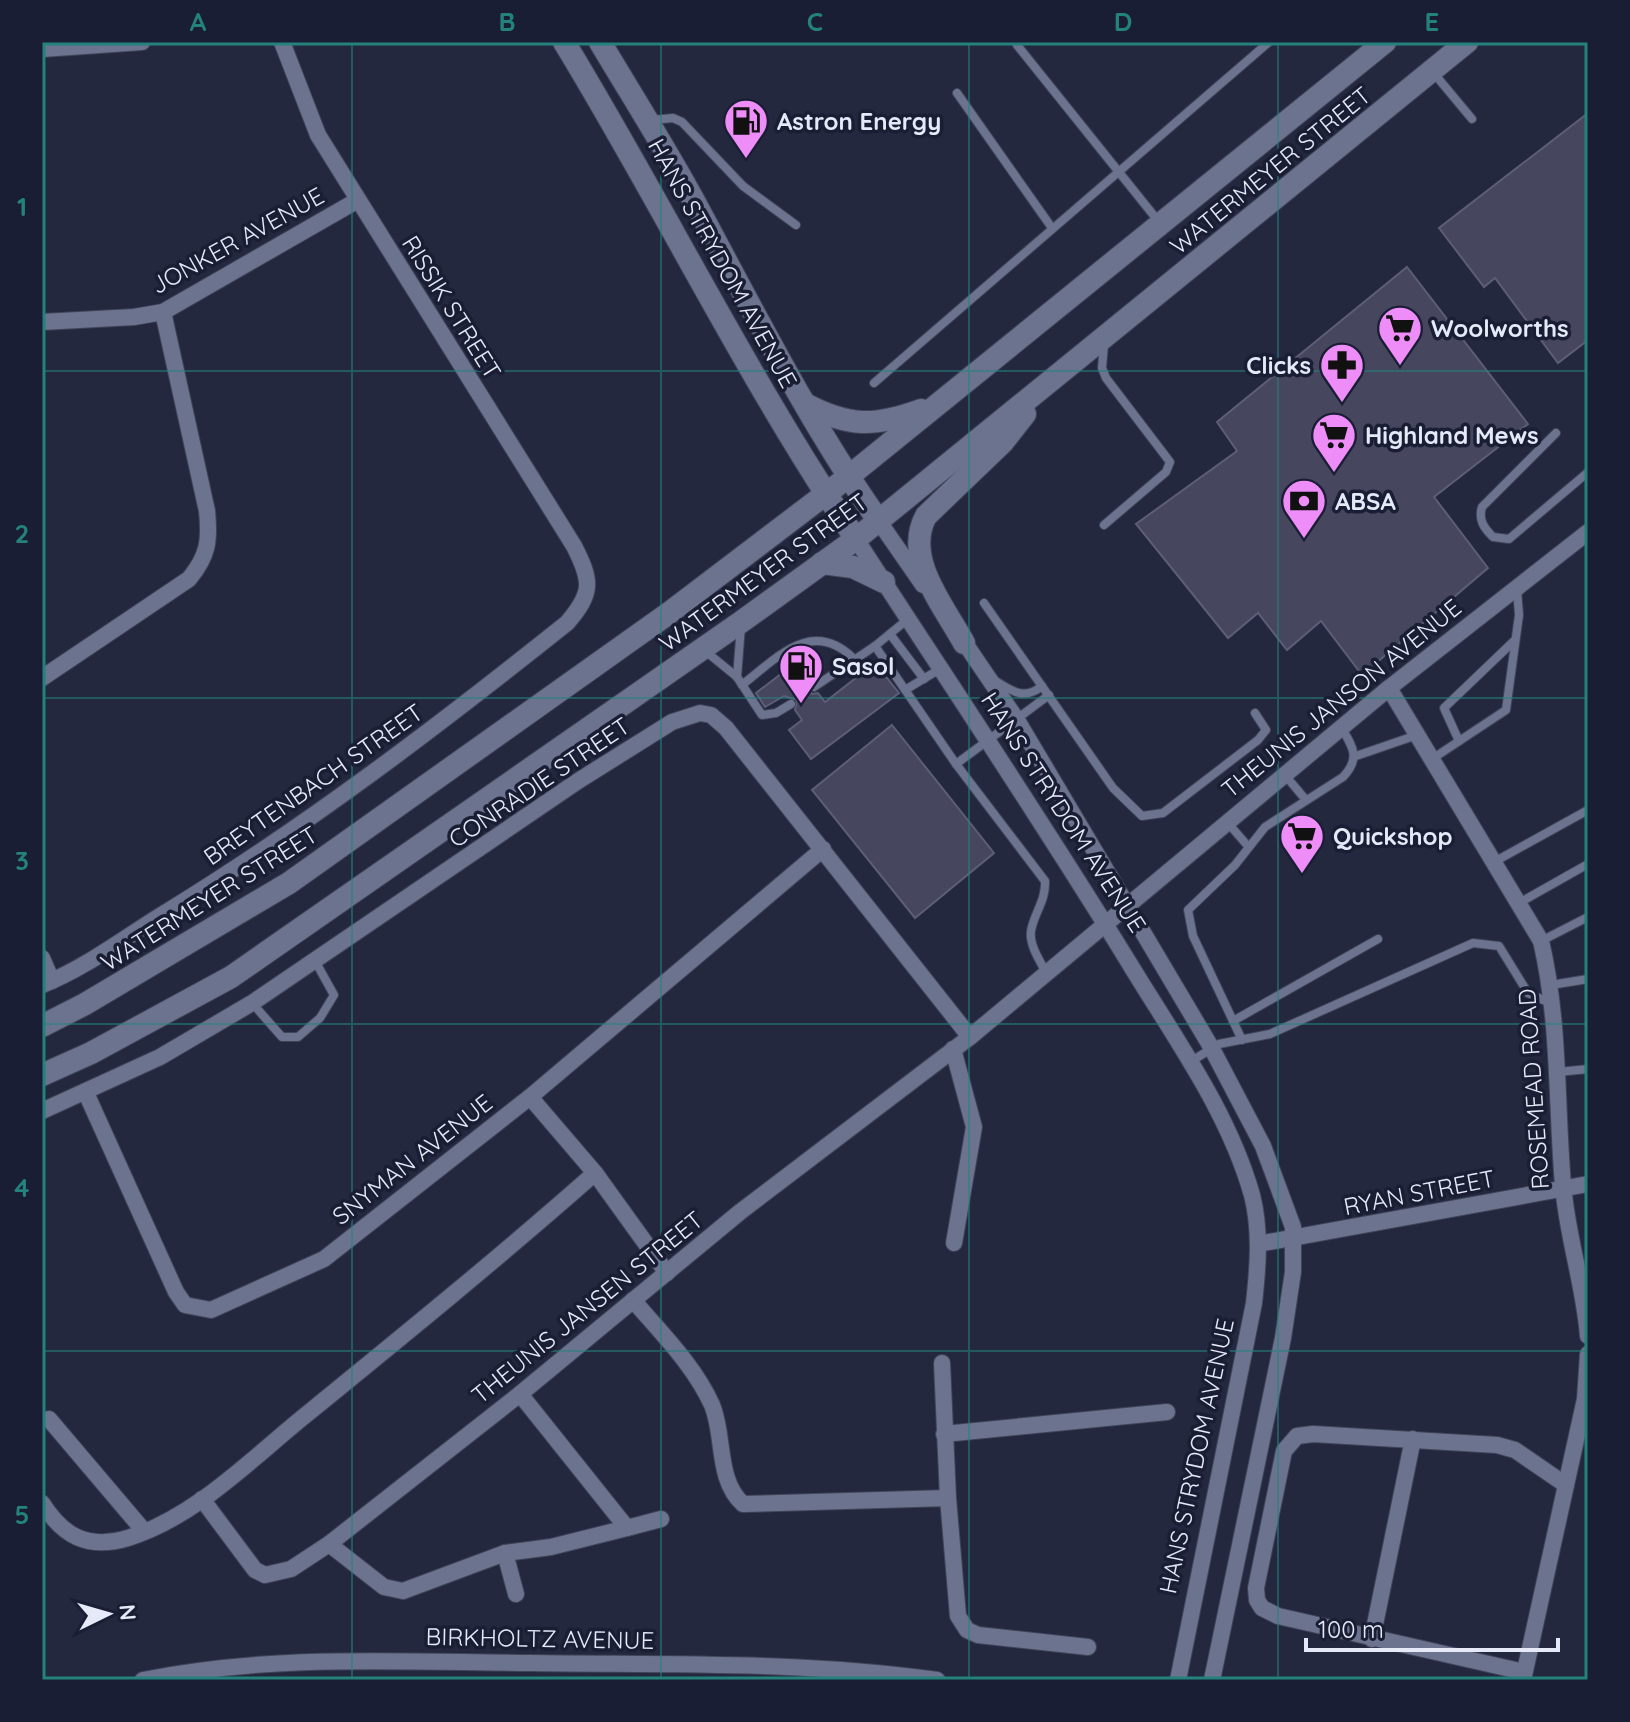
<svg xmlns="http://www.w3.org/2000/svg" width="1630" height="1722" viewBox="0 0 1630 1722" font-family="Quicksand,sans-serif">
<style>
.building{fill:#47465f;stroke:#5e5d78;stroke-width:2}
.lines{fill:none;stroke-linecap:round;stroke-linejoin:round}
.lane-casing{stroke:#404458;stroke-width:10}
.street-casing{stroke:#404458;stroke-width:18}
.secondary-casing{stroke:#404458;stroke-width:24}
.lane{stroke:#6c738e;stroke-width:8}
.street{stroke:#6c738e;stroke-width:16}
.secondary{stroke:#6c738e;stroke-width:22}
.grid{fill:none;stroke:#24827c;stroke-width:2;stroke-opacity:0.55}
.labels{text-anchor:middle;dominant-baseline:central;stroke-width:7;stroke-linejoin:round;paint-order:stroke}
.poi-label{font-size:24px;font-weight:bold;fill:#e5e9f8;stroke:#1a1e34;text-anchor:start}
.street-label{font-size:24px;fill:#e5e9f8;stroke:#1a1e34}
.neatline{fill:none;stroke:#24827c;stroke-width:3}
.grid-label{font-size:26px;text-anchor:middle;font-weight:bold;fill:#24827c}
</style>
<rect width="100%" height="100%" fill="#23283f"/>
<g class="building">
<polygon points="1588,113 1588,340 1558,363 1495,278 1484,287 1439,228"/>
<polygon points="1407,267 1528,424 1434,497 1488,568 1362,675 1321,621 1287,650 1258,613 1228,638 1136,524 1237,451 1217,422"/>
<polygon points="812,650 823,666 807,679 807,688 812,694 818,693 825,702 875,663 899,693 811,759 789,730 802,720 795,710 797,700 784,696 765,707 756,693"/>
<polygon points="892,725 994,853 915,918 812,790"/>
</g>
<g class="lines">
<g class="lane-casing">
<g id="lane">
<polyline points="1017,45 1159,222"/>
<polyline points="1432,71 1472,119"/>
<polyline points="957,93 1052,228"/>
<polyline points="652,120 673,118 682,122 743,186 796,225"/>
<polyline points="1104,344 1102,368 1106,378 1170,462 1166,472 1104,525"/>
<polyline points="874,383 1269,42"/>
<path d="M1556 433 1482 507C1478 520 1484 528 1493 537L1509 539 1587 473"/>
<polyline points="984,603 1113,788 1142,816 1163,813 1258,740 1266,730 1255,713"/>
<polyline points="890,634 924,679"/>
<polyline points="875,646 908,619"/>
<polyline points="704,650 737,677 762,715 776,713 791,704"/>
<polyline points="737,677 741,626"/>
<path d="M994 680C1012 691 1024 701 1042 686"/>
<path d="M742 685C777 658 812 617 854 659"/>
<path d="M814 687 875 646 956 764 1045 881C1046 901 1034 913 1031 931 1029 945 1040 961 1047 974"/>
<polyline points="905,690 940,669"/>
<polyline points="1459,741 1444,708 1515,640"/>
<polyline points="1356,756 1417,735"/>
<polyline points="1432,759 1506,710 1519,615 1517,589"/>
<polyline points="956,764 1049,695"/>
<polyline points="1284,774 1306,800"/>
<polyline points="1227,822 1247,845"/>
<polyline points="1494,862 1588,810"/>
<polyline points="1519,903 1588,864"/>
<polyline points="1541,941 1588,917"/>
<polyline points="1551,985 1588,979"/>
<polyline points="252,1003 282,1037 298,1037 320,1018 334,995 314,959"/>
<polyline points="1233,1021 1378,939"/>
<path d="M1242 1040 1193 936 1188 910 1235 865 1265 827 1343 777C1361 758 1353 747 1341 727"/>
<polyline points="1190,1062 1219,1044 1270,1034 1473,943 1499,946 1528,993 1552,1004"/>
<polyline points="1558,1072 1588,1069"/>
</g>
</g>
<g class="street-casing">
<g id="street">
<polyline points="42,49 142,42"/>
<polyline points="42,322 134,317 163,312 358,200"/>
<polyline points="878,520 923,585"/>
<path d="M856 539C948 681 1043 822 1131 966 1176 1040 1228 1111 1252 1195 1261 1230 1258 1267 1254 1303L1178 1680"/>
<polyline points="960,636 1017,720 1211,1047 1263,1146 1293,1227 1293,1272 1283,1338 1212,1680"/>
<path d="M42 678 189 579C208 556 210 541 207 511L163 312"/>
<path d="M1389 688 1541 941C1560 1022 1556 1103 1563 1185 1567 1236 1584 1285 1588 1336"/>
<polyline points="42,958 52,981"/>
<path d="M42 985C86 968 128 935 168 911 308 825 438 726 567 623 593 593 592 581 574 546L318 135 282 42"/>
<polyline points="953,1049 974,1127 954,1243"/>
<polyline points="86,1093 176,1292 185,1305 211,1310 324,1259 530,1097 823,849"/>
<polyline points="530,1097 595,1173 667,1273"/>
<polyline points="42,1111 160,1057 252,1003 578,781 672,722 700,713 711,715 726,728 970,1037"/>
<polyline points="1258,1244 1588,1184"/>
<path d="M633 1300C661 1333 694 1365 712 1405 725 1436 716 1480 743 1504L948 1498 958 1616 967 1630 978 1635 1088 1647"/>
<polyline points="942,1363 948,1498"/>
<polyline points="520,1394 627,1528 661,1519"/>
<polyline points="49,1419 144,1531"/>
<polyline points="944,1434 1167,1412"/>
<polyline points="202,1499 255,1570 265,1575 291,1569 329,1544"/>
<path d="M42 1503C63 1536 87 1550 128 1538 196 1517 252 1458 307 1414 404 1335 501 1256 595 1173"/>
<polyline points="627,1528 551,1547 505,1553 403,1591 384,1587 329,1544 520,1394 740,1212 970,1037 1389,688 1588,532"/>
<polyline points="505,1553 516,1594"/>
<polyline points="1372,1639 1413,1439"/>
<polyline points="1524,1672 1278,1616 1262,1608 1257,1600 1256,1588 1284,1451 1297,1436 1313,1434 1497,1445 1515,1450 1566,1485"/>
<path d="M143 1680C272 1654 400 1662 530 1663 666 1665 803 1661 937 1680"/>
<polyline points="1523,1680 1585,1399 1588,1354"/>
</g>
</g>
<g class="secondary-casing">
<g id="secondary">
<path d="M564 42C664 206 748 380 856 539"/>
<path d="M600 42C631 94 664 146 693 199 752 308 807 419 878 520"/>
<path d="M805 404C849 427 874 427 921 410"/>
<polyline points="822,563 853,567 884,582"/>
<path d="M964 643C944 606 903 558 926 516L1003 442 1025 414"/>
<polyline points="42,1026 85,1004 289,883 669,613 848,477 1385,42"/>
<polyline points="42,1075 91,1053 231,977 741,622 856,539 1467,42"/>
</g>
</g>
<use href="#lane" class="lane"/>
<use href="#street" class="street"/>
<use href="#secondary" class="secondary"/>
</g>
<path class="grid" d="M352 42V1680M661 42V1680M969 42V1680M1278 42V1680M42 371H1588M42 698H1588M42 1024H1588M42 1351H1588"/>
<defs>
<g id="fuel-pin" transform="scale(2.3)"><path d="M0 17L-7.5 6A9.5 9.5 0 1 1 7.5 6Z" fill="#ee8cf8" stroke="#1a1e34"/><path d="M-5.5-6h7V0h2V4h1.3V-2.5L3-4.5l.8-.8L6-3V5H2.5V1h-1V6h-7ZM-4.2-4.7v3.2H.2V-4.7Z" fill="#111"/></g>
<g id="supermarket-pin" transform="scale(2.3)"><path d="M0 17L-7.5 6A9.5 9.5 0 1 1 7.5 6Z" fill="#ee8cf8" stroke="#1a1e34"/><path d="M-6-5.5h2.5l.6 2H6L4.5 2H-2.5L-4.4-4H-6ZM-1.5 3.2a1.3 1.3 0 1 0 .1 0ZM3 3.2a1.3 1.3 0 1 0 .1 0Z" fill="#111"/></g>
<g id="pharmacy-pin" transform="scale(2.3)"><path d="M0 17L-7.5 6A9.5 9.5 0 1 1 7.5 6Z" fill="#ee8cf8" stroke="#1a1e34"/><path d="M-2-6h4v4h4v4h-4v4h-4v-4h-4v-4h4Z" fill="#111"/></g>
<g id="bank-pin" transform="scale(2.3)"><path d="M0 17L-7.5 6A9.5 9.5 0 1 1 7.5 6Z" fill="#ee8cf8" stroke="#1a1e34"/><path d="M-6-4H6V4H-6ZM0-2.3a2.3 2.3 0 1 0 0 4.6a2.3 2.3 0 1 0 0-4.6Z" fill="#111"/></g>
</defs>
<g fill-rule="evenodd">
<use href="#fuel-pin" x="746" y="121"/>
<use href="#supermarket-pin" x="1400" y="328"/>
<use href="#pharmacy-pin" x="1342" y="365"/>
<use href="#supermarket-pin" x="1334" y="435"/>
<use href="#bank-pin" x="1304" y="501"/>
<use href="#fuel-pin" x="801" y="666"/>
<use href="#supermarket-pin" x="1302" y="836"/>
</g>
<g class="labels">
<g class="poi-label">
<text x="777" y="121">Astron Energy</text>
<text x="1431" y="328">Woolworths</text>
<text x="1311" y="365" text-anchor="end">Clicks</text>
<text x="1365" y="435">Highland Mews</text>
<text x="1335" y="501">ABSA</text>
<text x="832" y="666">Sasol</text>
<text x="1333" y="836">Quickshop</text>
</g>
<g class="street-label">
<text transform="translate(1270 170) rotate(-39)">WATERMEYER STREET</text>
<text transform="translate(237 240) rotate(-29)">JONKER AVENUE</text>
<text transform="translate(723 263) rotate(61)">HANS STRYDOM AVENUE</text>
<text transform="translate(452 307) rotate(58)">RISSIK STREET</text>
<text transform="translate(763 572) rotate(-36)">WATERMEYER STREET</text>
<text transform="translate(1341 698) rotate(-39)">THEUNIS JANSON AVENUE</text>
<text transform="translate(539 782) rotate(-34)">CONRADIE STREET</text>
<text transform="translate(313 784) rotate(-35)">BREYTENBACH STREET</text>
<text transform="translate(1064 812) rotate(57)">HANS STRYDOM AVENUE</text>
<text transform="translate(209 898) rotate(-32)">WATERMEYER STREET</text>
<text transform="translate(1533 1089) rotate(-94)">ROSEMEAD ROAD</text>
<text transform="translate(412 1159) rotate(-38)">SNYMAN AVENUE</text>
<text transform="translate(1419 1192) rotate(-11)">RYAN STREET</text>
<text transform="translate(587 1307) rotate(-39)">THEUNIS JANSEN STREET</text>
<text transform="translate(1196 1456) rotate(-78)">HANS STRYDOM AVENUE</text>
<text transform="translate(540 1638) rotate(1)">BIRKHOLTZ AVENUE</text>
</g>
</g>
<rect width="1630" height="1722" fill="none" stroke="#1a1e34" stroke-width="88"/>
<g transform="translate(108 1614) rotate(85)" stroke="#1a1e34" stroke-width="6" paint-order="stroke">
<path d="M0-6L14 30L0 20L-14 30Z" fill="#e5e9f8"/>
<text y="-12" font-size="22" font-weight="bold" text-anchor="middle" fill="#e5e9f8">N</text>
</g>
<path d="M1306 1638v12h252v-12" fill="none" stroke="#e5e9f8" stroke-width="4"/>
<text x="1318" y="1638" font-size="24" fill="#e5e9f8" stroke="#1a1e34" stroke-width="6" paint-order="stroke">100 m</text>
<rect x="44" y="44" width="1542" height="1634" class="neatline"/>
<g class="grid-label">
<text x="198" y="31">A</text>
<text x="507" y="31">B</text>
<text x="815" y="31">C</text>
<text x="1123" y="31">D</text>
<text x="1432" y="31">E</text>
<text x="22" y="216">1</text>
<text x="22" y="543">2</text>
<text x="22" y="870">3</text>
<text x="22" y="1197">4</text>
<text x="22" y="1524">5</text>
</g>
</svg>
